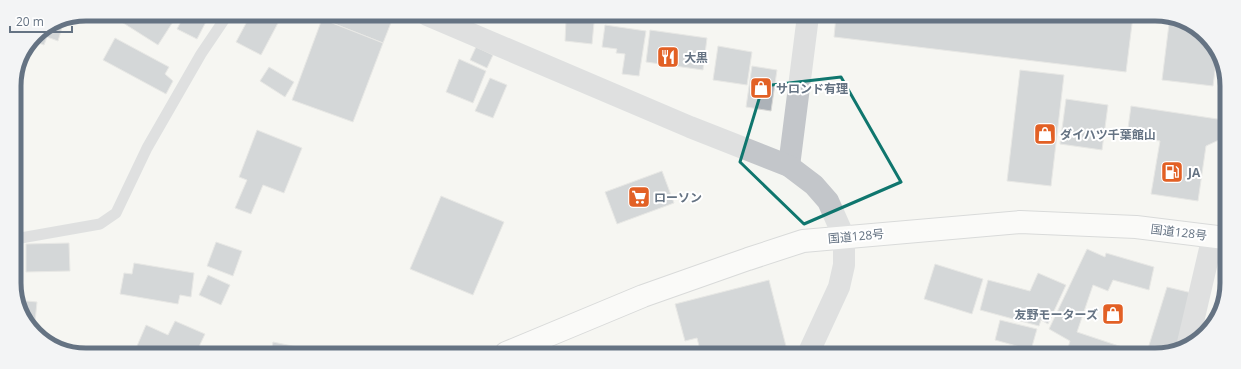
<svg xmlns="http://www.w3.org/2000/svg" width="1241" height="369" viewBox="0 0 1241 369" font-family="'Open Sans','Noto Sans JP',sans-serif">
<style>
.building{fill:#acb2b8;stroke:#d7d7d5}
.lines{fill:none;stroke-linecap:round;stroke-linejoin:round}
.trunk-casing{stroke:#b6b9bc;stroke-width:24}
.service{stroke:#c3c6ca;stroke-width:11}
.minor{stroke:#c3c6ca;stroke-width:22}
.tertiary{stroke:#c3c6ca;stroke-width:22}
.trunk{stroke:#fff;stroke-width:22}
.marked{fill:none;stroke:#0f766e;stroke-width:3;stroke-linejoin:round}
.labels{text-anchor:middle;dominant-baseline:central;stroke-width:4;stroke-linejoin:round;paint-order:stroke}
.poi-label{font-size:12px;font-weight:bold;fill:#657383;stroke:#fff;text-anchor:start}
.street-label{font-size:12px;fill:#657383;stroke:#fff}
.rim{fill:none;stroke:#657383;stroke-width:5}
</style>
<rect width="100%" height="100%" fill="#f5f6f2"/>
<g class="building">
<polygon points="109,14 178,14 158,45"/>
<polygon points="185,14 210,14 197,39 177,29"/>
<polygon points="251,14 262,14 278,23 261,55 236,42"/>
<polygon points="324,15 394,15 383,43 322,19"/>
<polygon points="836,16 1133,16 1126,72 834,37"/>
<polygon points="1170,16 1173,16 1209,38 1217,55 1213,86 1162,80"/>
<polygon points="65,18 58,41 47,37 44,45 33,41 35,35 59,19"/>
<polygon points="322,19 383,43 353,122 292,100"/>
<polygon points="566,20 594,23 592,44 565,41"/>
<polygon points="605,25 646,31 639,76 622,74 625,54 616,53 617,49 602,47"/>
<polygon points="650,30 707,38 703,70 646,62"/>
<polygon points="115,38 169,67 165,74 173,81 166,94 103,60"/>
<polygon points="718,46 752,52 747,85 713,80"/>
<polygon points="476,47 493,55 487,68 470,60"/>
<polygon points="459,59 486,71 473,103 446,92"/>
<polygon points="752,66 777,70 771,111 746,107"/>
<polygon points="269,67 294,82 285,97 260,81"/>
<polygon points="1020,70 1064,75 1051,186 1007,181"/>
<polygon points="490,78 507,85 493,118 475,111"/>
<polygon points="1066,99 1108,105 1102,150 1060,144"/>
<polygon points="1131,106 1224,120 1221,139 1206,146 1198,201 1151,194 1160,141 1127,136"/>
<polygon points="257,130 302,148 284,193 263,185 251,214 235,208 247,180 239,177"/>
<polygon points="662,171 674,203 617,224 605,192"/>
<polygon points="441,196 504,222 473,295 410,269"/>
<polygon points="216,242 242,251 233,276 207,266"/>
<polygon points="69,243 70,271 26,272 26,244"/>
<polygon points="1087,249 1105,257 1106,253 1154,267 1149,290 1113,280 1108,291 1093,285 1077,332 1146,355 1167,287 1192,293 1176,348 1159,355 1066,355 1070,341 1049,329"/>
<polygon points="134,263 194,273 191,297 180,295 178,304 120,294 124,273 132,274"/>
<polygon points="935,264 983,279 972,314 924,299"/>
<polygon points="1038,273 1066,285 1048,324 1041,320 1039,326 980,310 988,280 1030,291"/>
<polygon points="208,275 230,285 221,305 199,295"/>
<polygon points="769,280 788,354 701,354 697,338 685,341 675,304"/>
<polygon points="17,300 37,302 34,332 32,331"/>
<polygon points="1000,320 1037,329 1031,350 995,340"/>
<polygon points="175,321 205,334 196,353 134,353 146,325 168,335"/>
<polygon points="273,342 326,353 271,353"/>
<polygon points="60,348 82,350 81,353 68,353"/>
</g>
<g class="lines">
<g class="trunk-casing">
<polyline id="trunk" points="506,353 643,296 748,259 803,241 1020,222 1136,227 1225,238"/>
</g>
<polyline class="service" points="15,239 100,224 116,213 147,148 201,54 228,14"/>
<g class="minor">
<polyline points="789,166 808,16"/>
<polyline points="1188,343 1213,236"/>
<polyline points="808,354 839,287 844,265 844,237"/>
</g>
<polyline class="tertiary" points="427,15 690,127 789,166 814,185 828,201 844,237"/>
<use href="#trunk" class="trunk"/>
</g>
<path d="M0 0H1241V369H0ZM841 77 901 182 804 224 740 162 763 86Z" fill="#f5f6f2" fill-opacity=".55" fill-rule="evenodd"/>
<path class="marked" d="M841 77 901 182 804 224 740 162 763 86Z"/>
<defs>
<g id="restaurant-square" transform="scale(1.15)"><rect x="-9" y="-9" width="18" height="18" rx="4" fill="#e26025" stroke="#fff"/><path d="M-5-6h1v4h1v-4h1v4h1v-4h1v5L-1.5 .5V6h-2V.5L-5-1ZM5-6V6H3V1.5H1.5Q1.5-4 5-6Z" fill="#fff"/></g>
<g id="shop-square" transform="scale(1.15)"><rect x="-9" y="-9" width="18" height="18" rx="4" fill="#e26025" stroke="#fff"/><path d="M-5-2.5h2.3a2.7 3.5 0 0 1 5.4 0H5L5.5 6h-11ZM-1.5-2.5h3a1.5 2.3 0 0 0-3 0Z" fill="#fff"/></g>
<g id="fuel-square" transform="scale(1.15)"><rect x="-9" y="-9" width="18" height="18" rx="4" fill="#e26025" stroke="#fff"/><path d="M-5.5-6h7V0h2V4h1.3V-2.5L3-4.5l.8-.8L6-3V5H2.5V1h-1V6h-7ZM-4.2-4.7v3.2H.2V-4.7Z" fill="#fff"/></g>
<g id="supermarket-square" transform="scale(1.15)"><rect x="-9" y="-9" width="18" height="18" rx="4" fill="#e26025" stroke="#fff"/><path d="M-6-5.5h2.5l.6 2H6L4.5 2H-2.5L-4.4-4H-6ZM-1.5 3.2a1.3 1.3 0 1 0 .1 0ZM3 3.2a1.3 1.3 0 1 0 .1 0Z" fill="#fff"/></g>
</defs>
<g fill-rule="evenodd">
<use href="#restaurant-square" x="668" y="57"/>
<use href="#shop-square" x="761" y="88"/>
<use href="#shop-square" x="1045" y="134"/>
<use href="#fuel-square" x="1172" y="172"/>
<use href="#supermarket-square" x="639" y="197"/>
<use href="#shop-square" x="1113" y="314"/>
</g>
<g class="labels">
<g class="poi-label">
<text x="684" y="57">大黒</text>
<text x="776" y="88">サロンド有理</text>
<text x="1060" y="134">ダイハツ千葉館山</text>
<text x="1188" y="172">JA</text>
<text x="654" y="197">ローソン</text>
<text x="1098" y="314" text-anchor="end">友野モーターズ</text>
</g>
<g class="street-label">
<text transform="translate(1179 232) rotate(7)">国道128号</text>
<text transform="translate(856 236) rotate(-5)">国道128号</text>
</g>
</g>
<path d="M0 0H1241V369H0ZM86 21H1155A65 65 0 0 1 1220 86V283A65 65 0 0 1 1155 348H86A65 65 0 0 1 21 283V86A65 65 0 0 1 86 21Z" fill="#f3f4f5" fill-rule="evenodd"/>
<path class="rim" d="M86 21H1155A65 65 0 0 1 1220 86V283A65 65 0 0 1 1155 348H86A65 65 0 0 1 21 283V86A65 65 0 0 1 86 21Z"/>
<path d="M10 26v6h62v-6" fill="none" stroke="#657383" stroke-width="2"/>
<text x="16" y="26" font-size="12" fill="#657383" stroke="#ffffff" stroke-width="3" paint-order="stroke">20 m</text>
</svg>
